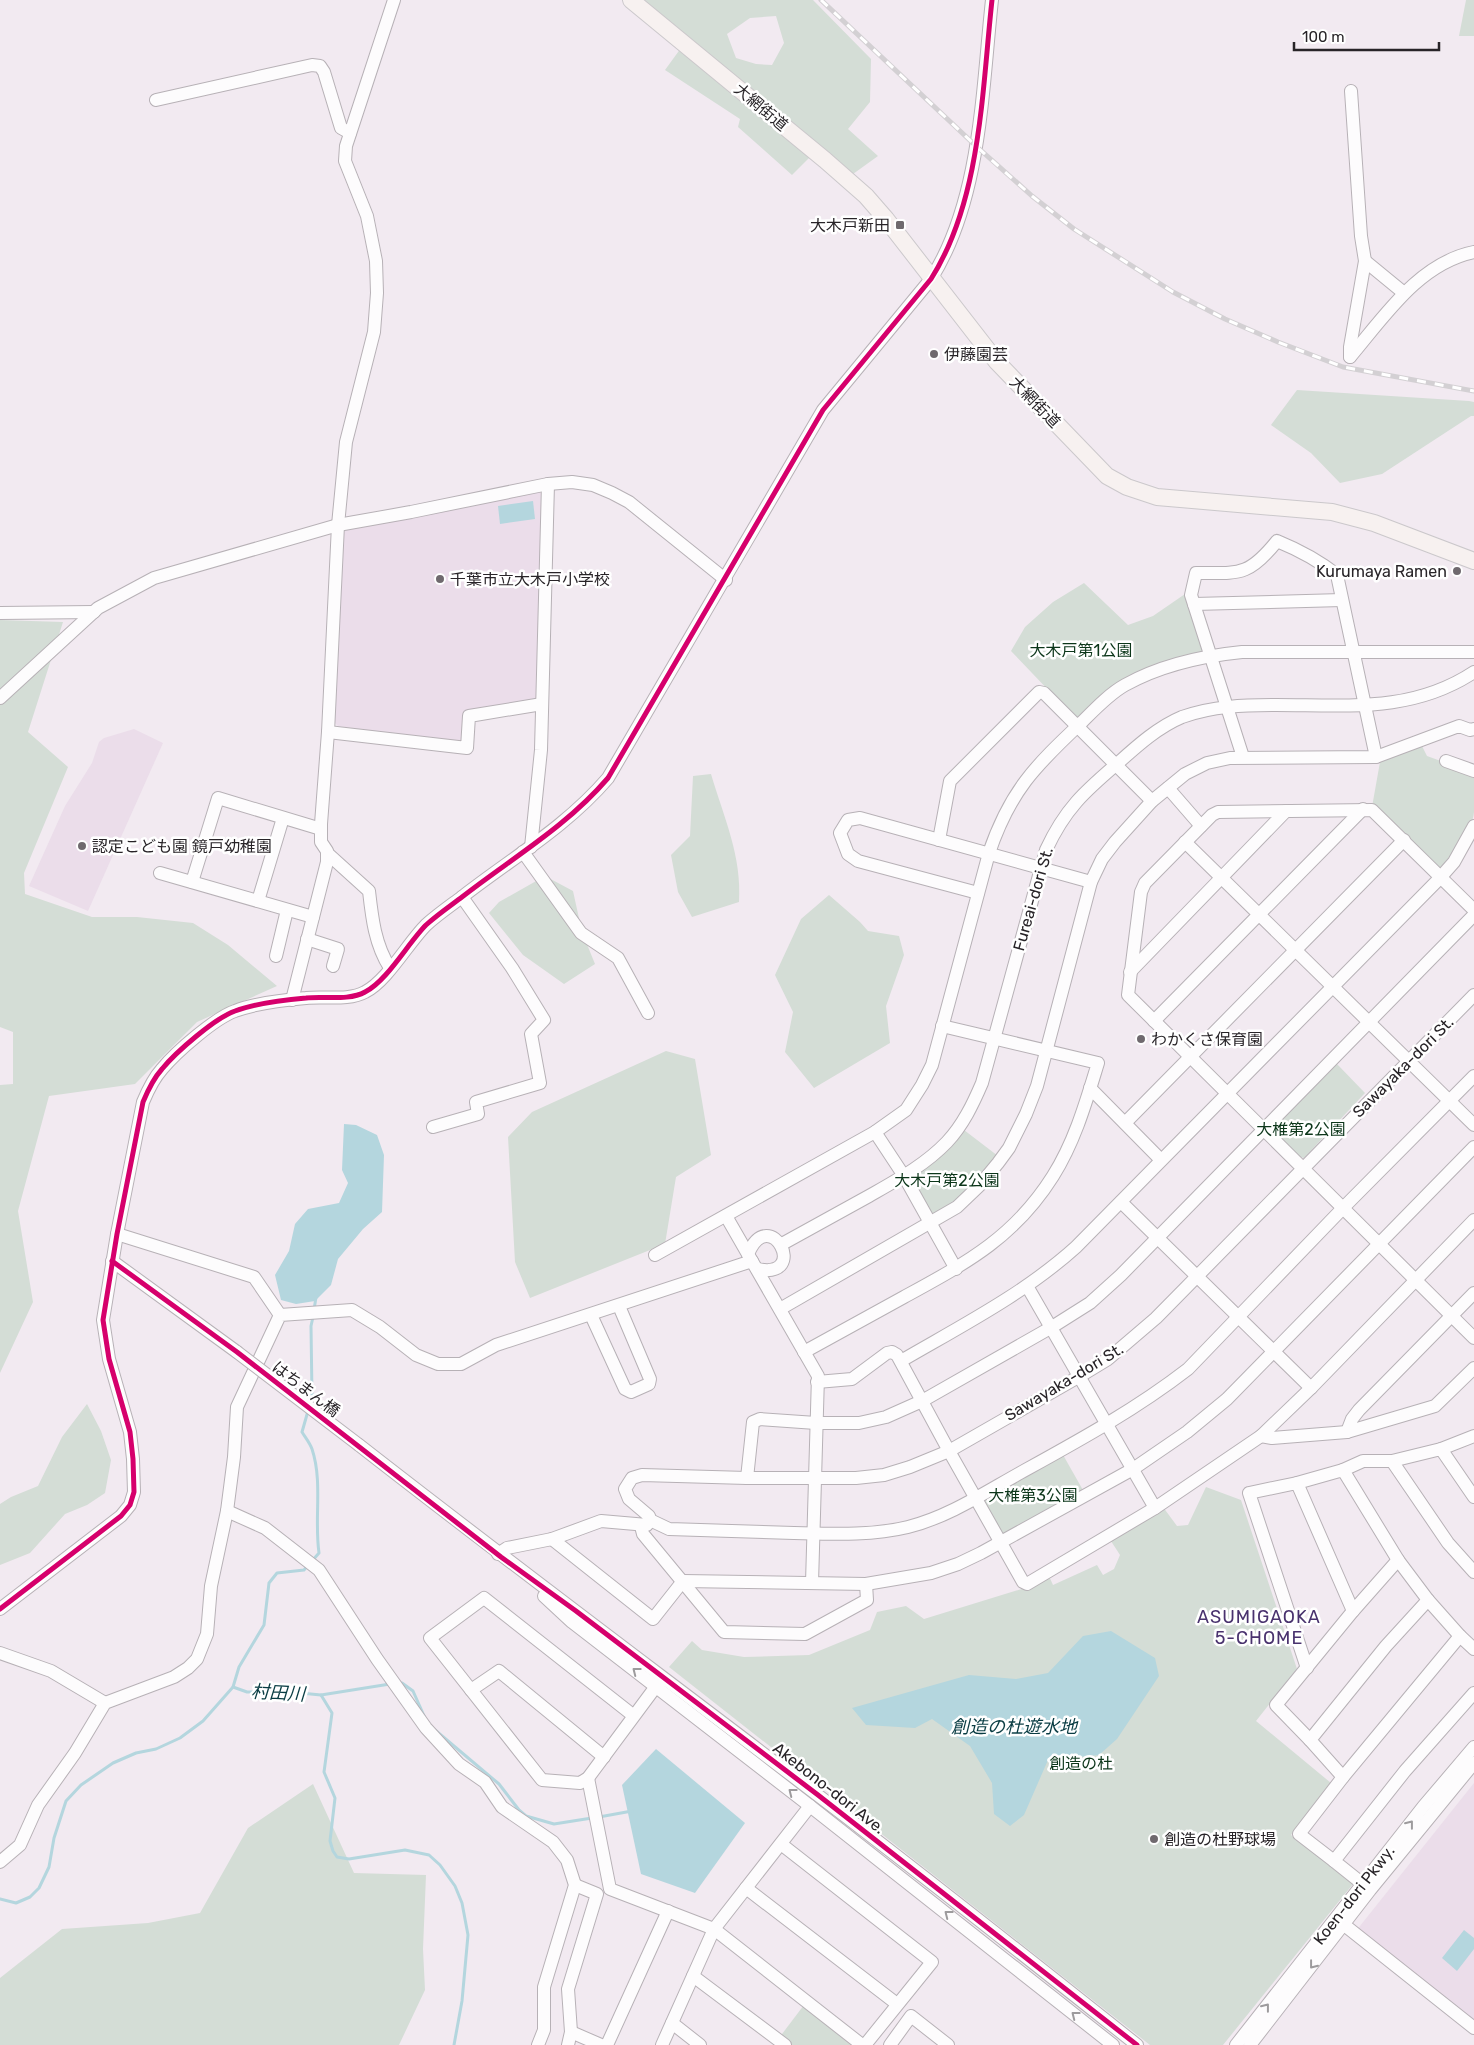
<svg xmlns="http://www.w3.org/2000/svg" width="1474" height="2045" viewBox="0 0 1474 2045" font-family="Rubik,'Noto Sans JP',sans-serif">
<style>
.built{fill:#ebddea}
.green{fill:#d4ddd6;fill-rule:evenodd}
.water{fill:#b4d6de}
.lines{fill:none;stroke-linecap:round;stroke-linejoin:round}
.stream{stroke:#b4d6de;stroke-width:3}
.minor-casing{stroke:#b7b1b6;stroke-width:14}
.major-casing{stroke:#cbc8cb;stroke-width:18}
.minor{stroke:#fdfcfd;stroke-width:12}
.major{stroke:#f7f1f0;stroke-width:16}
.rail-casing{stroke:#d3d0d3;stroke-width:5}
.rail{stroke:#fff;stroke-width:3;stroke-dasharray:9;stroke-linecap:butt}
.minor-bridge-casing{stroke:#b7b1b6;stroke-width:14;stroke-linecap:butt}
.minor-bridge{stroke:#fdfcfd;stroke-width:12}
.cycleway-casing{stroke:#fff;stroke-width:8}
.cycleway{stroke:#d6006c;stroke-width:5}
.oneway{stroke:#9d9b9d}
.poi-dot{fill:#6f696e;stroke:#fff;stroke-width:2}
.labels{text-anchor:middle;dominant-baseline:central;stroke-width:5;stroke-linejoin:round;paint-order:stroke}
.street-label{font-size:16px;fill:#282428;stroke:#fff}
.poi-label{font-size:16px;fill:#282428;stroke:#fff;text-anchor:start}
.park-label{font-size:16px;fill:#0c361a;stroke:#fff}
.neighbourhood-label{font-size:18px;letter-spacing:1px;fill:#49326e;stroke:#fff}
.water-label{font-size:18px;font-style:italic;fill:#093c43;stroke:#fff}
</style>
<rect width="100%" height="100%" fill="#f2eaf1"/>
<g class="built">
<polygon points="538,491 543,494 539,694 534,701 464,711 463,739 457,743 338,726 333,721 342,535 346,529"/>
<polygon points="134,729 163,743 88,911 29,886 65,806 92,763 99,742 104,738"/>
<polygon points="1474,1783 1474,2023 1356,1931"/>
</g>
<g class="green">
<path d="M642 0H813L871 59 870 102 848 129 878 156 853 174 818 149 792 175 738 127 740 119 665 70 689 37ZM776 16 784 43 772 65 756 64 736 58 727 34 750 18Z"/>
<polygon points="1466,0 1474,0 1474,36 1459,36"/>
<polygon points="1297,390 1469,401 1474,402 1474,416 1471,416 1382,474 1340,483 1311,453 1271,425"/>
<polygon points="1084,583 1128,625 1153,616 1185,594 1202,650 1200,654 1175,660 1078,718 1074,717 1011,651 1025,627 1053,602"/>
<polygon points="0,620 63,622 28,732 68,767 24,873 25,894 92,917 137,917 193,923 228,945 277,986 197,1022 135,1084 49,1096 18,1211 33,1302 0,1373 0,1085 13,1084 13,1032 0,1027"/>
<path d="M1421 744 1427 756 1474 773C1474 786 1474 800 1474 812 1472 833 1453 853 1441 869L1372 807 1380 762Z"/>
<path d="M711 774C724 818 742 856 739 902L692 917 678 892 671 855 690 836 693 776Z"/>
<polygon points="545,876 573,891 582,932 595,964 564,984 523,955 489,913 499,902"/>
<polygon points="829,895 860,922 868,931 899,936 904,955 886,1006 890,1043 814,1088 785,1052 793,1012 775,975 801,919"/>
<polygon points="666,1051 695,1059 711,1155 676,1177 665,1244 530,1298 515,1262 508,1137 532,1112"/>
<polygon points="1336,1063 1365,1093 1304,1158 1296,1156 1272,1133 1272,1128"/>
<path d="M964 1130 998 1156C980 1181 958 1200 933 1216L911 1177 940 1157Z"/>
<polygon points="87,1404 101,1431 111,1460 105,1493 87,1505 65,1514 30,1553 0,1565 0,1504 11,1497 38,1486 62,1437"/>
<polygon points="1062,1453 1084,1492 1006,1535 999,1533 982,1503 983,1497"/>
<polygon points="1206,1487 1241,1500 1297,1669 1256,1721 1331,1783 1291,1835 1353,1884 1223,2045 1150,2045 669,1667 692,1641 702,1650 744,1657 809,1655 870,1630 877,1612 906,1606 924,1619 1028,1587 1048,1574 1053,1585 1097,1565 1103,1575 1114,1569 1120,1555 1109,1538 1163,1507 1177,1526 1188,1525"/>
<polygon points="313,1784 354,1873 426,1875 423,1949 425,1990 399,2045 0,2045 0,1978 62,1929 148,1923 200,1913 248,1828"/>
<polygon points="804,2005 856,2045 788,2045 779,2038"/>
</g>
<g class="water">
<polygon points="533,501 535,519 500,524 498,506"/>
<polygon points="344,1124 356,1125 377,1135 384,1155 382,1212 363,1229 338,1259 331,1285 315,1301 296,1304 281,1300 275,1275 289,1251 295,1224 308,1209 339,1203 348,1183 342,1170"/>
<polygon points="1111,1631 1155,1658 1159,1676 1117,1739 1099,1755 1048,1760 1024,1815 1010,1826 994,1814 992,1783 970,1746 932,1719 915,1728 866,1725 852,1708 969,1675 1016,1679 1048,1673 1083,1636"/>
<polygon points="656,1749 745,1823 695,1893 641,1874 622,1785"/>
<polygon points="1464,1930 1474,1938 1474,1949 1457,1971 1442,1958"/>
</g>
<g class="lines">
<g class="stream">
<polyline points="314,1310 316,1297"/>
<polyline points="310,1402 312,1396 311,1326 313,1317"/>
<path d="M308 1411 302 1432C305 1437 310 1443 312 1449 323 1482 314 1519 319 1553L312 1561"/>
<polyline points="399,1683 402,1683 413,1691 425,1718"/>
<polyline points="233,1687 247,1692 290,1692 321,1695 390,1684"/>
<polyline points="321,1695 332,1713 324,1772 335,1798 330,1841 333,1851 337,1857 349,1859 405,1850 429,1855 440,1865 455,1886 462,1903 468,1935 462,2001 454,2045"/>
<polyline points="435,1730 499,1784 519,1810 526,1816 554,1824 592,1818"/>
<polyline points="599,1817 632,1811"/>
<polyline points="0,1899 16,1903 30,1897 39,1888 49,1867 54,1838 66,1801 81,1785 113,1763 136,1753 156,1749 180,1738 203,1721 233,1687 239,1667 264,1625 269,1583 277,1573 304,1570 308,1565"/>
</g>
<g class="minor-casing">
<g id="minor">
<polyline points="156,100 312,65 320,66 324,72 341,128 350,133"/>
<polyline points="1365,261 1404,293"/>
<polyline points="1350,357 1350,347 1365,261 1361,236 1351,91"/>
<path d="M1350 357C1384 317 1419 263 1474 252"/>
<polyline points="1194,604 1342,600"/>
<polyline points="0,613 94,612"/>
<polyline points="0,698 98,608 154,578 338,525 411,512 548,484 572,482 593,485 612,493 629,502 726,580"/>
<polyline points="328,732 467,748 469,716 542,704"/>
<path d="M1243 757 1191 595 1196 573C1239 573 1248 577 1277 541 1299 550 1318 560 1337 575L1376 757"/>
<polyline points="1446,761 1474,771"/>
<polyline points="1168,788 1201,826"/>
<polyline points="939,840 950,781 1039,692 1044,693 1152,801"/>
<polyline points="1185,842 1474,1125"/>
<polyline points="531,847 541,750 548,484"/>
<polyline points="523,852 581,933 618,958 648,1013"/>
<path d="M327 853 369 891C372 918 375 945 390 968"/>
<polyline points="160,873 313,917"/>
<polyline points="192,882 218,798 321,829"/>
<polyline points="978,893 858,861 848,854 840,833 848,820 860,818 1091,882"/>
<polyline points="258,901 283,818"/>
<polyline points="1474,910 1372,810 1218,812 1212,815 1145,883 1141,892 1128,995 1474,1338"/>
<polyline points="307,939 338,949 333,966"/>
<polyline points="276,956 287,910"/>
<polyline points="1130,972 1286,811"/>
<polyline points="292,1000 327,862 327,851 321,842 321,824 328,732 338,525 346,442 374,332 377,293 376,261 367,216 345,161 346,146 394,0"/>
<polyline points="1154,1021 1363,809"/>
<polyline points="1090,1088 1161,1160"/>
<polyline points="1125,1123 1404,840"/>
<polyline points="433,1127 478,1114 476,1102 540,1083 531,1034 544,1020 512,968 462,897"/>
<polyline points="875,1132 904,1176 956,1269"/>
<polyline points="1121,1202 1311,1388"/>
<polyline points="726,1216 818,1376 812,1583"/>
<polyline points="117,1234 254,1277 280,1315"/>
<path d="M782 1244C811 1228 840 1212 869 1196 897 1180 925 1165 947 1142 963 1125 973 1104 982 1083L1046 850C1065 809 1084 792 1118 763 1137 746 1158 727 1182 717 1213 706 1244 705 1276 705 1346 705 1412 713 1474 672"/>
<path d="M748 1254C770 1202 811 1280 757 1269"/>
<path d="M655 1255 875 1132 906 1110 922 1085 932 1065 989 853C1010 791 1035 766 1082 722 1095 709 1109 694 1125 685 1161 665 1202 656 1242 652H1474"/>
<polyline points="112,1261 237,1352"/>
<polyline points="1027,1286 1155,1508"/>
<polyline points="780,1309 957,1207 979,1186 998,1163 1009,1148 1026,1114 1037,1086 1091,882 1102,859 1115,842 1152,801 1185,774 1207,763 1230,758 1376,757 1459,726 1470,730 1474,729"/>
<polyline points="591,1315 625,1389 631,1392 649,1384 650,1379 619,1306"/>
<path d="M804 1352C837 1334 871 1315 904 1297 966 1263 1014 1238 1053 1176 1075 1141 1086 1102 1098 1063L942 1026"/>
<path d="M901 1361C961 1326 1024 1294 1076 1247L1439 879 1454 862 1474 826"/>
<polyline points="817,1382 852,1379 887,1353 892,1352 897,1355 949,1451 1023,1582 1027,1584 1155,1508 1261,1436 1311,1388 1474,1220"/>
<polyline points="1347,1432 1352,1419 1359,1410 1474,1293"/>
<polyline points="1261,1436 1272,1438 1347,1432 1435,1406 1474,1368"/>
<path d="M359 1445C510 1563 663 1677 815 1793 923 1875 1030 1960 1137 2045"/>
<polyline points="1441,1449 1474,1436"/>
<polyline points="1392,1461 1441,1449 1474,1497"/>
<polyline points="1343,1470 1363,1461 1392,1461 1448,1543 1474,1572"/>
<polyline points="747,1478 753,1422 760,1419 816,1423 859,1423 886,1417 922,1401 1052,1327 1090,1303 1121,1275 1474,915"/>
<polyline points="1297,1483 1343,1470 1398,1560"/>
<polyline points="227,1511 265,1528 319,1570 377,1659 426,1728 459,1764 485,1782 502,1807 553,1842 567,1860 575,1885 544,1987 544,2030 538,2045"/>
<path d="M650 1520 669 1529C711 1530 752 1532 794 1533 832 1534 871 1536 908 1527 948 1517 984 1493 1020 1473 1078 1441 1135 1410 1188 1369L1343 1208 1474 1076"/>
<polyline points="641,1526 643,1534 724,1632 805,1634 867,1600 866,1584"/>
<polyline points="552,1539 653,1619 683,1581 866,1584 931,1573 958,1564 981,1553 1133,1469 1187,1432 1227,1399 1474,1147"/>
<polyline points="498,1554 507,1548 552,1539 601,1521 647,1525 650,1520 649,1516 629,1499 625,1489 632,1478 642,1475 747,1478 856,1478 884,1475 910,1467 949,1451 1080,1376 1108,1359 1156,1318 1474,995"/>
<polyline points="544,1596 572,1622 810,1806 1113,2045"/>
<path d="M0 1609 121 1516 130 1505 134 1492 133 1459 130 1432 109 1359 103 1320 117 1234 143 1102C148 1090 153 1079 162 1069 176 1052 215 1018 235 1011 256 1003 283 1000 306 998 324 996 349 1001 365 992 387 981 408 943 426 925 437 915 450 906 462 897 512 858 566 827 608 778L823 410 931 279C981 200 982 91 992 0"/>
<polyline points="0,1653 51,1671 105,1703"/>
<polyline points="1307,1668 1249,1493 1297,1483 1353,1611"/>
<polyline points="471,1690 499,1671 604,1757"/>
<polyline points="634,1716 484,1598 430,1638 542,1780 580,1783 588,1778 660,1681"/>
<polyline points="1310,1740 1276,1705 1353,1611 1398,1560 1428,1600"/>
<polyline points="1343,1777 1310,1740 1386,1646 1428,1600 1460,1636"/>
<polyline points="588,1778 610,1889 714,1929 862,2045"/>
<polyline points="781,1844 932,1962 865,2045"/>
<polyline points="1334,1861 1299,1834 1343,1777 1460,1636 1474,1649"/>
<polyline points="0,1862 20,1845 38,1805 75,1753 105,1703 174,1677 188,1668 197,1659 207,1634 211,1586 227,1511 234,1457 237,1407 280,1315 352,1310 380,1327 416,1355 438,1364 461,1364 496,1345 752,1261"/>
<polyline points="746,1888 897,2004"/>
<polyline points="1369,1889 1334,1861 1405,1771 1474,1693"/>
<polyline points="1338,1920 1474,2028"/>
<polyline points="693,1976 785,2045"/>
<polyline points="672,2023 700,2045"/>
<polyline points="571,2032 601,2045"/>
<polyline points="568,2045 571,2032 568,1989 597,1894 575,1885"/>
<polyline points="607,2045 668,1911"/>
<polyline points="662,2045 714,1929 810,1806"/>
<polyline points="890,2045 911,2016 948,2045"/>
<polyline points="1236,2045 1423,1807 1474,1747"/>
<polyline points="1250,2045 1370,1890 1474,1763"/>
</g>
</g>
<g class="major-casing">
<polyline id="major" points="631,0 825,160 866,196 886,219 997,362 1107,476 1127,487 1157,497 1332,512 1374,523 1474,561"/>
</g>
<use href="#minor" class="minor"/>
<use href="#major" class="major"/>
<g class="rail-casing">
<polyline id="rail" points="821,0 976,146 1032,196 1074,229 1173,292 1225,319 1278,342 1343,367 1474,391"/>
</g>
<use href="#rail" class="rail"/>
<g class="minor-bridge-casing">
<polyline id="minor-bridge" points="237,1352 359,1445"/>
</g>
<use href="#minor-bridge" class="minor-bridge"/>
<g class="cycleway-casing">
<g id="cycleway">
<polyline points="112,1261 237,1352 501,1557 576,1611 818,1795 1137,2045"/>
<path d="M0 1609 121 1516 130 1505 134 1492 133 1459 130 1432 109 1359 103 1320 117 1234 143 1102C148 1090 153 1079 162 1069 176 1052 215 1018 235 1011 256 1003 283 1000 306 998 324 996 349 1001 365 992 387 981 408 943 426 925 437 915 450 906 462 897 512 858 566 827 608 778L823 410 931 279C981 200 982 91 992 0"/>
</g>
</g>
<use href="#cycleway" class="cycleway"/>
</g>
<defs><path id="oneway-chevron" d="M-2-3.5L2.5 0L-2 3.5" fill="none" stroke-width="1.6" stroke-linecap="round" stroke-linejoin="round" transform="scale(1.25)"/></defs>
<g class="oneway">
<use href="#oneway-chevron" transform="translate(636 1671) rotate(-142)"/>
<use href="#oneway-chevron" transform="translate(792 1792) rotate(-142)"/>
<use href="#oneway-chevron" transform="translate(1410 1824) rotate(-52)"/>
<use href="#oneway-chevron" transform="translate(948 1914) rotate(-142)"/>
<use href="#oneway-chevron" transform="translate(1313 1965) rotate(128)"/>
<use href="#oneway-chevron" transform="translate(1266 2007) rotate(-52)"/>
<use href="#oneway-chevron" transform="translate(1075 2015) rotate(-142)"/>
</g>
<g class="poi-dot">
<rect x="895" y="220" width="10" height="10" rx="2.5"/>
<circle cx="934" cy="354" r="5"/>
<circle cx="1457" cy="571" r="5"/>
<circle cx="440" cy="579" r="5"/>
<circle cx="82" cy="846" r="5"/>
<circle cx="1141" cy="1039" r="5"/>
<circle cx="1154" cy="1839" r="5"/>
</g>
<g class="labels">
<g class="street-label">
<text transform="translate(761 107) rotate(40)">大網街道</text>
<text transform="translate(1035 402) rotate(46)">大網街道</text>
<text transform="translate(1033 899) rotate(-74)">Fureai-dori St.</text>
<text transform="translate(1403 1067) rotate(-45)">Sawayaka-dori St.</text>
<text transform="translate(1064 1382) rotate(-31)">Sawayaka-dori St.</text>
<text transform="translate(306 1389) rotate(37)">はちまん橋</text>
<text transform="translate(829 1788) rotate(38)">Akebono-dori Ave.</text>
<text transform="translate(1354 1895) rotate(-52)">Koen-dori Pkwy.</text>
</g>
<g class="poi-label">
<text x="890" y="225" text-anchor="end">大木戸新田</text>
<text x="944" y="354">伊藤園芸</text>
<text x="1447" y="571" text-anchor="end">Kurumaya Ramen</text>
<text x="450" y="579">千葉市立大木戸小学校</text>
<text x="92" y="846">認定こども園 鏡戸幼稚園</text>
<text x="1151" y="1039">わかくさ保育園</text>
<text x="1164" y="1839">創造の杜野球場</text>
</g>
<g class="park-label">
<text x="1081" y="650">大木戸第1公園</text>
<text x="1301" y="1129">大椎第2公園</text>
<text x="947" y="1180">大木戸第2公園</text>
<text x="1033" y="1495">大椎第3公園</text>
<text x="1081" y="1763">創造の杜</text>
</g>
<g class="neighbourhood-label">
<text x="1259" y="1617">ASUMIGAOKA<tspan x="1259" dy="21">5-CHOME</tspan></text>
</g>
<g class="water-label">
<text transform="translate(278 1693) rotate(3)">村田川</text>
<text x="1014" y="1727">創造の杜遊水地</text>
</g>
</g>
<path d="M1294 42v8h145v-8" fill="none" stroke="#282428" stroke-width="2.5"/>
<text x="1302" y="42" font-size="15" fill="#282428" stroke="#ffffff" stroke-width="4" paint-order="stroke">100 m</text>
</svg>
